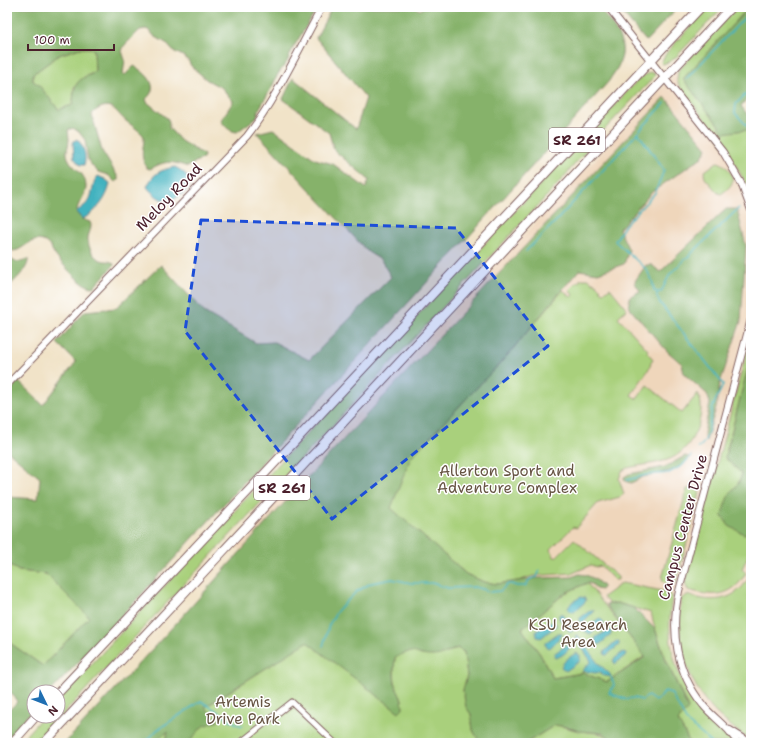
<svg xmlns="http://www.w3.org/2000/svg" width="758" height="750" viewBox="0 0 758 750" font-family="'Shantell Sans',sans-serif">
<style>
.built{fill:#efd6bb}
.green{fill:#a9d07b;stroke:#7a7853}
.forest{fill:#86b26b;stroke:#68684b;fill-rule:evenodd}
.water{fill:#43b2bf;stroke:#466875}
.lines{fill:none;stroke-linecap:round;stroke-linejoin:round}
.stream{stroke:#43b2bf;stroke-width:1.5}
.minor-casing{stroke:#846462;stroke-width:7}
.tertiary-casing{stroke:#846462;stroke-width:8}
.primary-casing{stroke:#846462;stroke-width:10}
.minor{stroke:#fff;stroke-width:5}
.tertiary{stroke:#fff;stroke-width:6}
.primary{stroke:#fff;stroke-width:8}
.marked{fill:#1d4ed8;fill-opacity:0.2;stroke:#1d4ed8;stroke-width:3;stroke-dasharray:8 5;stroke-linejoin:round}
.labels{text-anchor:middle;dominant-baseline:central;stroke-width:3;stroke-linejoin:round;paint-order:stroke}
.shield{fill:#fff;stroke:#80626b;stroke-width:1}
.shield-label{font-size:14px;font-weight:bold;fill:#4a1f2b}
.street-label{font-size:15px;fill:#4a1f2b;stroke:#fff}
.park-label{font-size:15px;fill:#665443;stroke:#fff}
</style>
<rect width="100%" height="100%" fill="#fff"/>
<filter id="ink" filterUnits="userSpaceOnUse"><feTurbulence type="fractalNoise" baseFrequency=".025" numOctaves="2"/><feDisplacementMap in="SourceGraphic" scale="8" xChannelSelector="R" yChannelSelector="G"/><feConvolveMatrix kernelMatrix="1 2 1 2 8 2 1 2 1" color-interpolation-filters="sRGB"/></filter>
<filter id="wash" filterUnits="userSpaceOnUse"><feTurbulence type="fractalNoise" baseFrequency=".012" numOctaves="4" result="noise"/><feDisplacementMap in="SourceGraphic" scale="16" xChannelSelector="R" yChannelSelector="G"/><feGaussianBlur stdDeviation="0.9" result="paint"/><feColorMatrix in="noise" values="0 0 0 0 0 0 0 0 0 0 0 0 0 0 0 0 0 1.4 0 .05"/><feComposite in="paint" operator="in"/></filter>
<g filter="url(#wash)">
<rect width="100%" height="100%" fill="#f1e3c8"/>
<polygon class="built" points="681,68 751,134 751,743 451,743 390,685 235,545 327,445"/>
<g class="green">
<polygon points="708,7 723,7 675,58 671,61 663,64 661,62 667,52"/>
<path d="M737 7H749L683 79 720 127 723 132 745 130 751 136V184L749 186 751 189V195C733 154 706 121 680 87L677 81 678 71Z"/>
<path d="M80 48H91L94 50 95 71 93 73 84 77 74 87 73 104C70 107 64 107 59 110L33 81V74L59 55Z"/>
<polygon points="651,72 655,74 654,77 604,130 557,185 36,743 19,743 43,716 58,716 58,700 635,83 641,77"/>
<path d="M717 162C726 163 736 176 731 185 729 188 724 192 721 194L718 193 705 178 704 174 705 171Z"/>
<path d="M580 279H590V281L595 283 601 289 600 290 603 293 610 288 627 309 618 317 648 350 647 352 653 359 650 363 651 364 647 372 631 395 637 399 647 385 682 413 698 393C699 397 701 401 701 405 702 426 689 453 667 460 655 464 640 465 627 468L622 471 619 479 624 494 620 497 598 503 576 528 573 527 551 549 554 557H556L574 539 618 577V580H614L601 566 596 567 591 565 573 573 533 576 518 581 497 584 484 582 466 574 390 508 411 457 505 358 563 290 571 297 573 295 569 290 576 283 580 281Z"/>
<path d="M751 336V355L725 457 741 473C742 483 732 489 728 498 725 504 724 510 722 516L744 534 751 531V549L742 569 746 573C732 598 713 597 688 590L685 584Z"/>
<polygon points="694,487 700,493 676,583 670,586 663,581 662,578 687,489"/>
<polygon points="7,564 19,571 46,574 90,617 43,666 7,641"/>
<path d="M751 575V741C739 732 726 723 715 712 686 681 675 641 681 599L687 595C705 601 724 603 739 590 744 586 747 580 751 575Z"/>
<polygon points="587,583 645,656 607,682 583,673 553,678 540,654 522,629 565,593"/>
<path d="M622 583 668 592 672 598C665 639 674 675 699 708 709 721 723 732 734 743H690L678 721 688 708C674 677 659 647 651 613L617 603 609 604 603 597Z"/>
<path d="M294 632 403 701C394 687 393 674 395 658L404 653 414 651 421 655 447 653 457 648 464 652 467 676 463 690 466 707 471 714 473 730 480 743H150L272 664Z"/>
<path d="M555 725C564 726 572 730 581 731 597 734 603 731 617 743H526Z"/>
</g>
<g class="forest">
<path d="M7 7H318L293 48 287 62 278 74 272 87 259 109 257 117 237 132C229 131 225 127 221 120L233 102V101L222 88 207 80 191 66 188 60 183 56 173 51 166 43 154 36 150 31 146 29 140 30 124 46 122 51 125 60 123 74 125 75 134 66C146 73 161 86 146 99L147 102 168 119 169 122V128L181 141 204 155 203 159 197 161 188 167C170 161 167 160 150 169L147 168C137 154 147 142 143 135 139 130 131 125 126 121 116 113 113 101 98 109 95 111 93 112 92 115L102 151 118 177V180L115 182 108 175 98 172 93 167 88 160 85 140 79 132 73 128 68 130C68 133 69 136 69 139 69 146 65 151 68 158 73 170 86 171 86 187 86 197 76 203 77 213L82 219 90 222 91 225C91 229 89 233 88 237 87 245 93 258 101 260 106 262 109 260 113 263L114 265 95 286 92 287C88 286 84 284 81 282 76 278 58 260 55 255 52 250 49 243 43 241 27 236 21 257 7 249ZM80 48H91L94 50 95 71C93 74 91 74 87 76 73 82 74 91 73 104 70 107 63 107 59 110L38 84 33 81V74L59 55Z"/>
<path d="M332 7H414L420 10 424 7H598C610 23 629 40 620 62 618 69 612 75 609 81L473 232 106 633 50 692H34V709L7 738V712L18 701 7 689V641L43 666 89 617 46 574 19 571 7 564V497L38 499 40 478 9 452 7 454V393L18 381 43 405 76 362 57 343 85 311 116 308 161 265 204 312 256 343 274 342 309 360 391 277 381 260 368 252 257 133 273 129 315 159 333 164 366 188 369 180 334 150 329 133 283 99 293 78 356 129 366 98 316 38Z"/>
<polygon points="617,7 678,7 646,41"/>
<polygon points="749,7 751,7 751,95 741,106 751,119 751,136 745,130 723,133 720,127 683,79"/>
<path d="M665 97 707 148 702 157 652 192 619 229 629 250 624 264 598 273 579 270 505 358 411 457 391 508 466 574 484 582 497 584 537 578 572 577 579 574 586 575 595 579 603 586V588L601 590 596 589 592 584 587 583 565 593 522 629 540 654 553 678 583 673 607 682 645 657 606 605 617 603 634 608 655 629 665 658 688 709 678 721 690 743H617L603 733 579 731 567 727 555 725 526 743H480L473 730 471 714 466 707 463 690 467 676 464 652 457 648C449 652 441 656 432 656 413 656 415 646 395 658 394 667 393 678 396 687 399 694 403 700 403 708L399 712 307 642 205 707 219 721 203 726 188 743H177L171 741 168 742 166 740 168 732 150 743H65L180 619 295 491Z"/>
<polygon points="726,209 737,209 746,246 741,321 720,383 716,408 706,441 704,433 710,403 707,394 684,374 682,364 667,351 631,310 629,305 629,297 640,291 635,283 635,281 646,265 652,265 660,272"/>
<path d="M7 258 17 262 28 259C29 269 14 281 7 288Z"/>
<path d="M751 355V531L744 534 729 526 722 516C724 508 726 499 731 492 735 486 742 482 741 473L725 458Z"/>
<polygon points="685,456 689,457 684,464 674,470 643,477 631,483 627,482 624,480 624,477 629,474 665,467"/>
</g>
<g class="water">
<path d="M77 139C84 146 87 156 84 165H80L74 158 73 143 74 141Z"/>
<path d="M175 167C185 172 190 176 189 188 172 204 163 206 147 187 153 173 160 170 175 167Z"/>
<path d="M98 176 105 179 110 183C108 198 95 214 82 219L76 212C82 207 87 205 90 198 94 190 92 181 98 176Z"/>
<polygon points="581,597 585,598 586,601 574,612 569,611 568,608 572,602"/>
<polygon points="591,610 594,610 594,611 582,623 579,621 580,618"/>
<polygon points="561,613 573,628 573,630 571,632 570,632 559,618 559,615"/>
<polygon points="599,618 604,622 603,625 590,634 585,631 586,629"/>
<polygon points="551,622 556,624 556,626 541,638 537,637 536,631"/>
<polygon points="609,630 611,631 611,635 599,645 595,642 596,637"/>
<polygon points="558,633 562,633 563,634 551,647 549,648 545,645 545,643"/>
<polygon points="577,634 597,662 610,674 611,677 601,675 601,672 595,673 582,671 591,661 576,639 575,637"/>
<polygon points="616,641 619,642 619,645 607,655 605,655 604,652"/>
<path d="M568 644 571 645C569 651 561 657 555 658L554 656 555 653Z"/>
<polygon points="623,652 626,653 626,655 615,664 613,660"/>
<path d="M576 653 580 655V661L566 671 561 667C564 660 570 657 576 653Z"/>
</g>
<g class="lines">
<g class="stream">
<polyline points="686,79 751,11"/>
<polyline points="751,89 736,104 735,113 751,130"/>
<polyline points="638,133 664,170 655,193 625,225 615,241 646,269 652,280 654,290 656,292 661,292 670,274 739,208"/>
<polyline points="526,251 556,221 665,103"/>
<path d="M657 293V297L660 303 723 384C721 392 715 399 713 407 709 420 710 441 698 448"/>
<polyline points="627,480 647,475 669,473 683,465 691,456"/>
<polyline points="323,646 329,625 337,611 356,592 371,583 392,579 411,583 432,583 448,588 475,587 486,590 489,592 500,591 508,584 511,584 517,586 525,586 530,579 537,577 540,570"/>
<polyline points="611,677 614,685 609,693 625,699 634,698 642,700 648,696 655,701 661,697 665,691 671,693 687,722 712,743"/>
<polyline points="145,743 157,730 201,701 237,724 242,726 243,725"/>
</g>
</g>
</g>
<g filter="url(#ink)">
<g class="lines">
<g class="minor-casing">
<polyline id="minor" points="240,743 292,702 335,743"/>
</g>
<g class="tertiary-casing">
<g id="tertiary">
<polyline points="608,7 723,152 741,183 751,210"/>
<path d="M7 385 247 136C276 99 299 49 322 7"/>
<polyline points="730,730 751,743"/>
<path d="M739 743C734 739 731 733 727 729 719 720 710 714 703 705 676 672 670 631 679 591L751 319"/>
</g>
</g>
<g class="primary-casing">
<g id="primary">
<polyline points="58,693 254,485 701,7"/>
<polyline points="12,743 36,716"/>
<polyline points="44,743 731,7"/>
</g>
</g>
<use href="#minor" class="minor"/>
<use href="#tertiary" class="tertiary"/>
<use href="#primary" class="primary"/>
</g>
</g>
<path class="marked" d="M201 220 456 228 548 346 332 519 185 331Z"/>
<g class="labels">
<g class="shield">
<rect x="549" y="128" width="56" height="24" rx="3"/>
<rect x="254" y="476" width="56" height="24" rx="3"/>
</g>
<g class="shield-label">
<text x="577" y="140">SR 261</text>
<text x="282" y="488">SR 261</text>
</g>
<g class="street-label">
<text transform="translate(169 197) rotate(-46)">Meloy Road</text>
<text transform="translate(683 527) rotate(-75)">Campus Center Drive</text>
</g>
<g class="park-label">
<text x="507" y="471">Allerton Sport and<tspan x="507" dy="17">Adventure Complex</tspan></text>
<text x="578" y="625">KSU Research<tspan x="578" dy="17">Area</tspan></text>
<text x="243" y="702">Artemis<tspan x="243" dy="17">Drive Park</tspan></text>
</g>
</g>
<rect width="758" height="750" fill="none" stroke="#fff" stroke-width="24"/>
<g transform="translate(46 704) rotate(133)"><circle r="19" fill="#ffffff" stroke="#b7a5aa"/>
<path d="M0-3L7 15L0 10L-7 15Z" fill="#1f6fb2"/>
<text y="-6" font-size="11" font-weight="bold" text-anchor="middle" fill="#4a1f2b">N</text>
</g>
<path d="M28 44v6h86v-6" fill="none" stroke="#4a1f2b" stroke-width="2"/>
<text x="34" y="44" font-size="12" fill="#4a1f2b" stroke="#ffffff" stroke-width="3" paint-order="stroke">100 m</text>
</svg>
